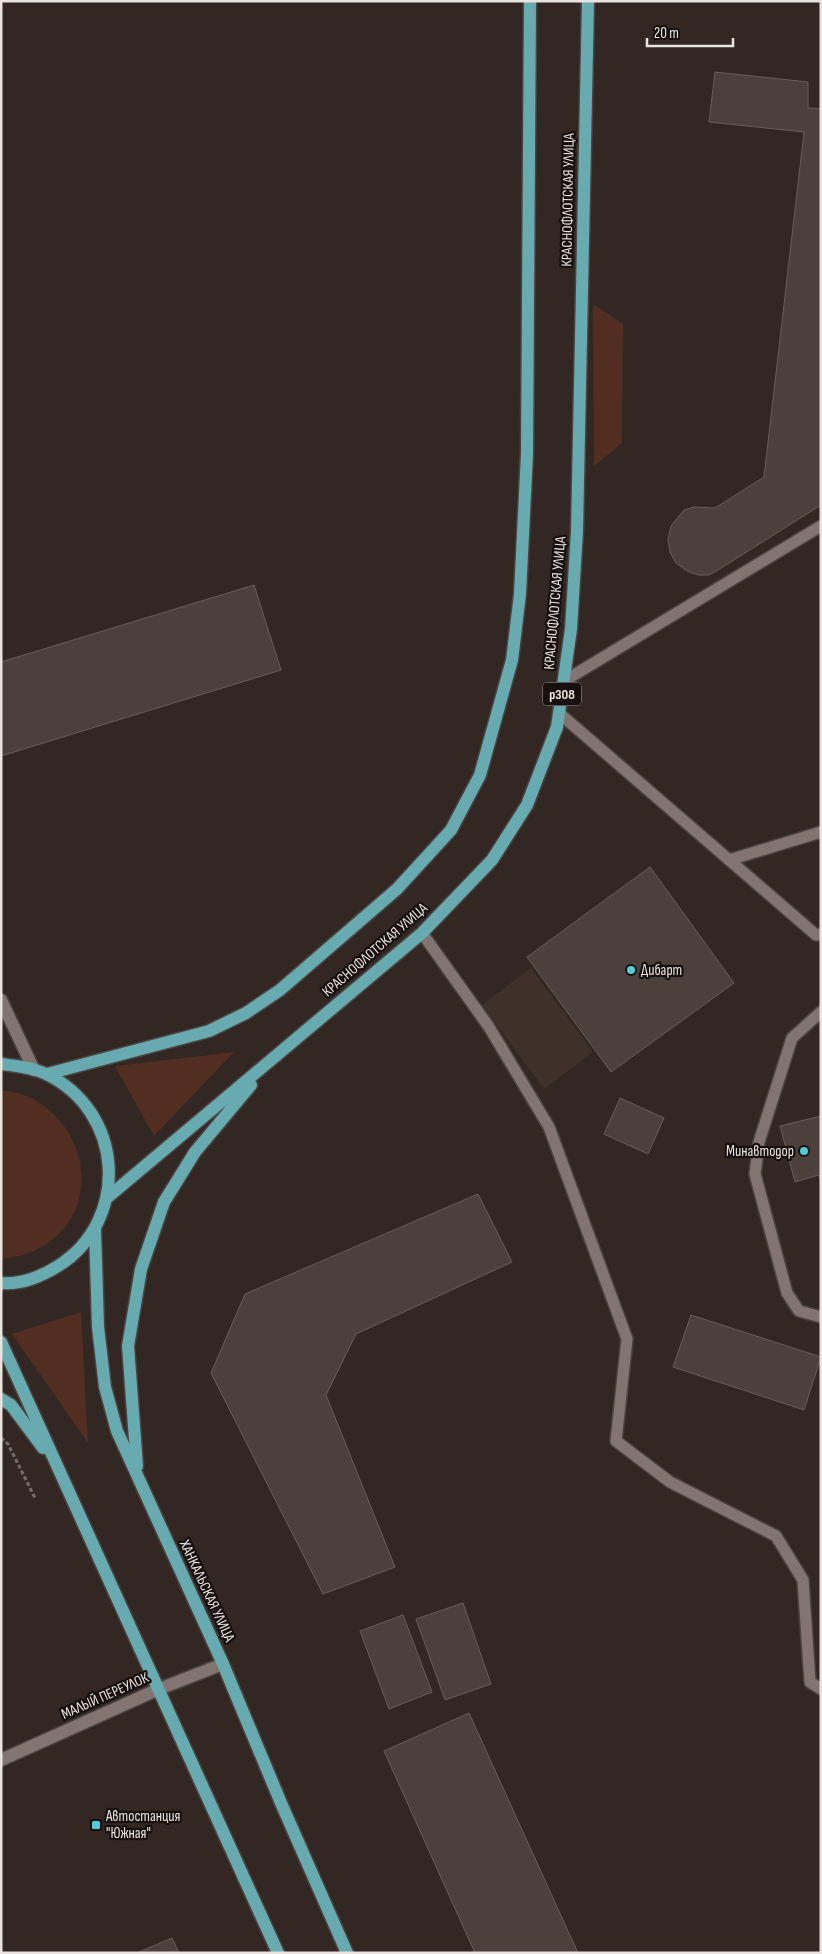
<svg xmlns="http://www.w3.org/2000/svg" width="822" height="1954" viewBox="0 0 822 1954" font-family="'Sofia Sans Condensed',sans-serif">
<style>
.built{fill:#3f302a}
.green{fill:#512e21}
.building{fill:#4b403c;stroke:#695d59}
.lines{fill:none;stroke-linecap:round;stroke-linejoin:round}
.lane-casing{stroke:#4b4340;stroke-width:14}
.street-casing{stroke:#4b4340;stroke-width:15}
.secondary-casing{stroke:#4b4340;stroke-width:15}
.primary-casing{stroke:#4b4340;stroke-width:15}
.path{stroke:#756c68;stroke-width:3;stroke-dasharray:4 2.5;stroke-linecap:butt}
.lane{stroke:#827571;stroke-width:11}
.street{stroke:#827571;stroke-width:12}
.secondary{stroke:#827571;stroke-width:12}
.primary{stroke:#67aaaf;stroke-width:12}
.poi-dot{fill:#52ccd6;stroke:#161110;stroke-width:2}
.labels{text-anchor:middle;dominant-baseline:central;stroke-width:4.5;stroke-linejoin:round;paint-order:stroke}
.shield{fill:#161110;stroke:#aaa4a2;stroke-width:1}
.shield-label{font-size:14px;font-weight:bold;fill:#eae3e0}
.street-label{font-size:15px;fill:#eae3e0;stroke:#161110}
.poi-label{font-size:15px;fill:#eae3e0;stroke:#161110;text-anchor:start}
</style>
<rect width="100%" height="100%" fill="#322723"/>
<polygon class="built" points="531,968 593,1052 544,1089 482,1005"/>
<g class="green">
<polygon points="593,304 623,324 622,443 594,466"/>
<polygon points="234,1052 154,1136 115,1066 116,1066"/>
<path d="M1 1091C15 1090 33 1097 44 1106 91 1140 97 1212 45 1245 31 1254 17 1257 1 1259Z"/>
<polygon points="81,1312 88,1443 12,1334"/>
</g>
<g class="building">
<polygon points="715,72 808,82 808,108 821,109 821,505 718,570 709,575 698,575 687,571 676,563 670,552 668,539 671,526 684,510 694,507 715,508 764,477 804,132 709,122"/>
<polygon points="254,585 281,670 1,756 1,662"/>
<polygon points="650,867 734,983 611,1072 527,957"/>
<polygon points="620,1098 664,1118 648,1154 604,1134"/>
<polygon points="821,1116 821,1182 819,1175 795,1182 780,1126"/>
<polygon points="478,1194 512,1262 356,1334 326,1395 395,1567 323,1594 211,1373 245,1294"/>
<polygon points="691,1315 821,1357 804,1410 673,1367"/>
<polygon points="463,1603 491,1684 445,1700 416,1619"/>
<polygon points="403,1615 432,1692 389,1709 360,1631"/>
<polygon points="469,1713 578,1953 475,1953 384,1751"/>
<polygon points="172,1938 179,1953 137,1953"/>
</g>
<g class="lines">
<g class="lane-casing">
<g id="lane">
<polyline points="564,681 821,526"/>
<polyline points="559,713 816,935 821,934"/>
<polyline points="729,860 821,832"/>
<polyline points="422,933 489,1027 549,1127 627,1339 616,1441 670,1482 776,1536 803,1580 810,1682 821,1689"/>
<polyline points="821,1012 792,1038 759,1142 755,1174 787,1293 799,1311 821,1317"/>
</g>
</g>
<g class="street-casing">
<polyline id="street" points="1,1760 159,1689 223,1664"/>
</g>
<g class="secondary-casing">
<polyline id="secondary" points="1,1000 34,1070"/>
</g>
<g class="primary-casing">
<g id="primary">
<path d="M1 1064C16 1066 32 1067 46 1074 124 1111 131 1220 58 1266 42 1276 21 1285 1 1283"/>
<polyline points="47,1074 209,1031 246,1013 280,990 397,889 451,830 480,775 512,660 520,594 527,454 530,1"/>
<polyline points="108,1197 422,933 492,860 527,805 557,727 571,629 577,531 588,1"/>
<polyline points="95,1229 98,1327 105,1387 117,1431 223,1664 281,1803 347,1953"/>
<polyline points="1,1342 278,1953"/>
<polyline points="1,1399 11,1405 43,1448"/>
<polyline points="137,1466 128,1346 141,1269 164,1202 195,1152 251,1085"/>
</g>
</g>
<polyline class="path" points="1,1438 8,1444 35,1498"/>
<use href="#lane" class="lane"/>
<use href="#street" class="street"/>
<use href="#secondary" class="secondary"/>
<use href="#primary" class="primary"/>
</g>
<g class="poi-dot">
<circle cx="631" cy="970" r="5"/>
<circle cx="804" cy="1151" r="5"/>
<rect x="91" y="1820" width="10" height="10" rx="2.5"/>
</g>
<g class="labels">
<rect class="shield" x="543" y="682.5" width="38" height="23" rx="4"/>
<g class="shield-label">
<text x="562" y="694">p308</text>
</g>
<g class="street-label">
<text transform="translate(568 200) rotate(-89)">КРАСНОФЛОТСКАЯ УЛИЦА</text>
<text transform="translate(555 603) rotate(-85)">КРАСНОФЛОТСКАЯ УЛИЦА</text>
<text transform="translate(375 950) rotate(-41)">КРАСНОФЛОТСКАЯ УЛИЦА</text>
<text transform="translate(207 1591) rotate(65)">ХАНКАЛЬСКАЯ УЛИЦА</text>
<text transform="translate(105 1696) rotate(-24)">МАЛЫЙ ПЕРЕУЛОК</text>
</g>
<g class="poi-label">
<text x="641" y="970">Дибарт</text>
<text x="794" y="1151" text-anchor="end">Минавтодор</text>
<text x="106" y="1816">Автостанция<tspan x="106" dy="17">"Южная"</tspan></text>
</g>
</g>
<rect width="822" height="1954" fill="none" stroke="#eae3e0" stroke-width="5"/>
<path d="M647 38v8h86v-8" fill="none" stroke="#eae3e0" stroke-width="2.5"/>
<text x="654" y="38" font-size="15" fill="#eae3e0" stroke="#161110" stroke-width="4" paint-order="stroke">20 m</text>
</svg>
